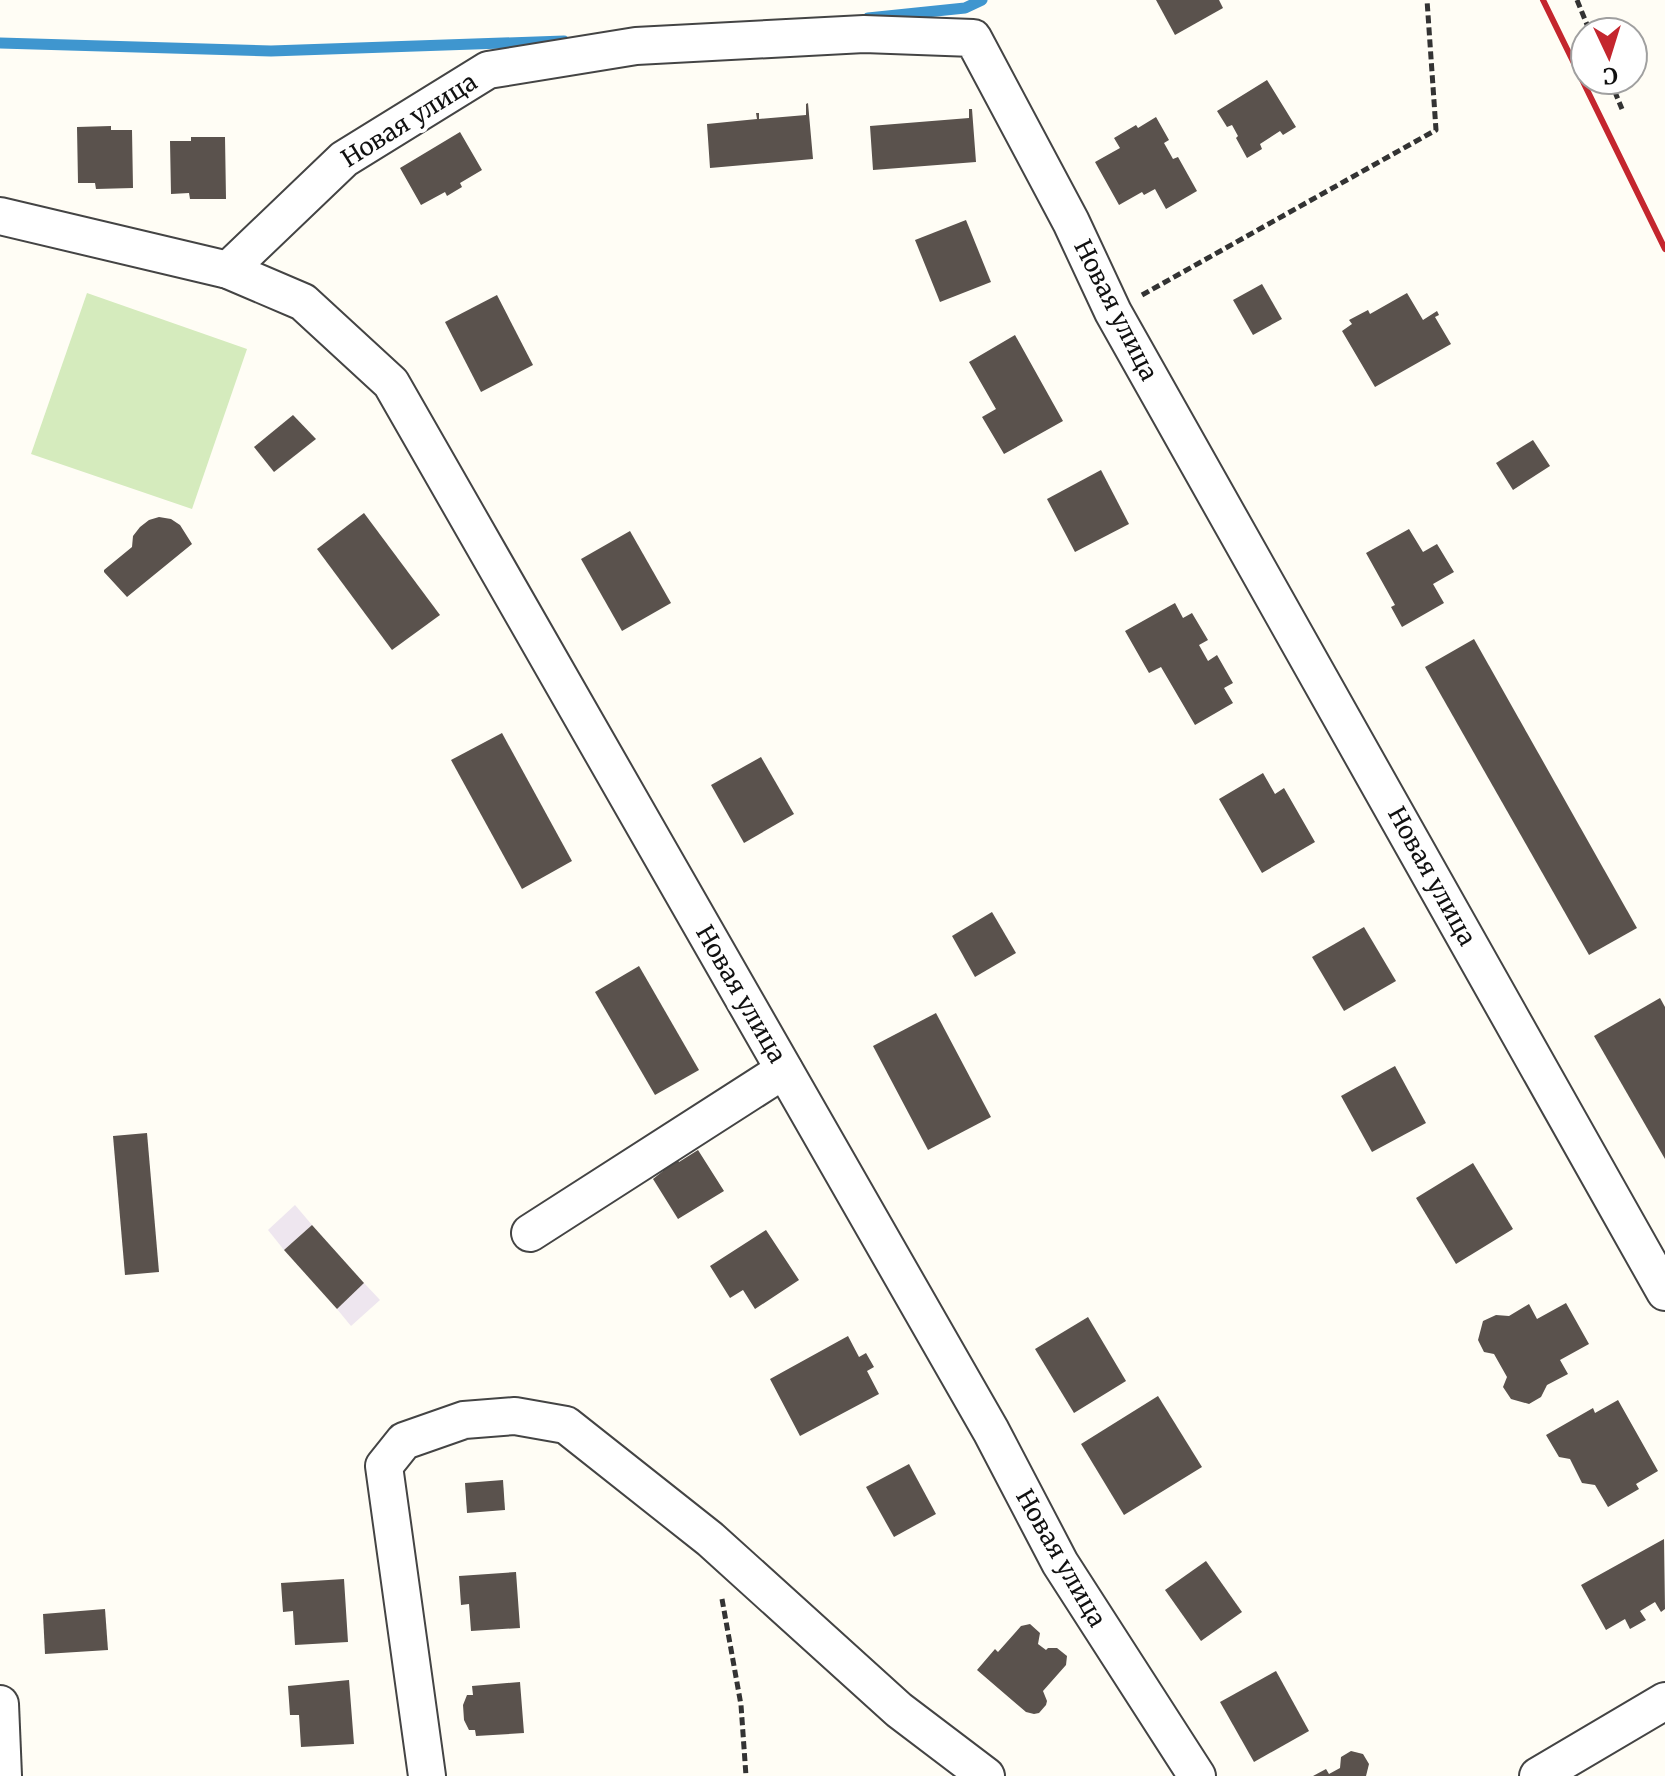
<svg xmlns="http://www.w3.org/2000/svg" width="1665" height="1776" viewBox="0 0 1665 1776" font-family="Merriweather,serif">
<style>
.industrial{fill:#eee6ef}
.green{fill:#d5ebbd}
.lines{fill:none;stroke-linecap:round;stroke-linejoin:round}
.stream{stroke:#3f96cf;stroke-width:11}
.building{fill:#5a524d}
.street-casing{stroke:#444;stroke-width:40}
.path{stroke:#333;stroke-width:5;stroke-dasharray:8 4;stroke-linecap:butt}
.street{stroke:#fff;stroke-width:36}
.rail{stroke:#c4262e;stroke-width:6}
.labels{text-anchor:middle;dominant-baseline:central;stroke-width:8;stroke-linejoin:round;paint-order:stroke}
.street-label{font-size:24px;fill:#111;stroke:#fff}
</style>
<rect width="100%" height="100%" fill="#fffdf5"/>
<g class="industrial">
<polygon points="295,1205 312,1225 284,1250 268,1230"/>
<polygon points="364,1283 380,1300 351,1326 337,1309"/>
</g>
<polygon class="green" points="87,293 247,349 192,509 31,454"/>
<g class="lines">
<g class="stream">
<polyline points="868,18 965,8 982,0"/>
<polyline points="0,43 271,51 564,41"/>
</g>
</g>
<g class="building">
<polygon points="1156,0 1219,0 1223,8 1175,35"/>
<polygon points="1267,80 1296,127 1283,135 1280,131 1260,144 1262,149 1247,158 1236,138 1238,136 1232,125 1227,127 1217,111"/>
<polygon points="808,103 813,159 710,168 707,124 757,119 756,113 759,113 759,119 806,115 806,104"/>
<polygon points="969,109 972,109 976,162 873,170 870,126 969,118"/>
<polygon points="1156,117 1169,140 1164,143 1173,159 1178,157 1197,191 1166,209 1155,189 1144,195 1142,192 1119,205 1095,162 1120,148 1114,138 1136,125 1138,128"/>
<polygon points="111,126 111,130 132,130 133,188 96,189 95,183 78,183 77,127"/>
<polygon points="460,132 482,170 460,183 462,187 447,196 445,192 421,205 400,168"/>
<polygon points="191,137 225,137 226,199 190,199 189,193 171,194 170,141 191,141"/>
<polygon points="966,220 991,282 940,302 915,240"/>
<polygon points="1262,284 1282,319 1253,335 1233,300"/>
<polygon points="1407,293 1423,320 1437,311 1439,315 1435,317 1451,344 1375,387 1342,331 1352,324 1349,320 1368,310 1370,314"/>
<polygon points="497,295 533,365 481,392 445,322"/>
<polygon points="1015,335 1063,421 1004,454 982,417 996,409 969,362"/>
<polygon points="293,415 316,439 274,472 254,447"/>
<polygon points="1533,440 1550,466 1513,490 1496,463"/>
<polygon points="1101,470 1129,524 1075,552 1047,499"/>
<polygon points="364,513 440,615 392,650 317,549"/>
<polygon points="159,517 171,519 180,525 192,544 127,597 104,572 104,570 132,547 133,536 140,527 149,520"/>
<polygon points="1409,529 1423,552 1437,544 1454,572 1433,584 1444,603 1402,627 1391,607 1395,605 1366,553"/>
<polygon points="630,531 671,603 622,631 581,559"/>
<polygon points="1175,603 1183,618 1192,613 1208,640 1199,645 1208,661 1217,655 1233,683 1224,688 1233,703 1195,725 1161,667 1149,673 1125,631"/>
<polygon points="1474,639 1637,928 1589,955 1425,667"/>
<polygon points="502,733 572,861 522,889 451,760"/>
<polygon points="761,757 794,814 744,843 711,785"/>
<polygon points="1263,773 1275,794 1284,788 1315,842 1262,873 1219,799"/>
<polygon points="992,912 1016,953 975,977 952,936"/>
<polygon points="1364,927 1396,981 1344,1011 1312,957"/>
<polygon points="639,966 699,1070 655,1095 595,992"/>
<polygon points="1660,998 1665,1007 1665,1159 1594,1036"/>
<polygon points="936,1013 991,1117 928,1150 873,1046"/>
<polygon points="1395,1066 1426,1123 1372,1152 1341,1096"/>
<polygon points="147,1133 159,1272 125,1275 113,1136"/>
<polygon points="698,1150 724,1191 678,1219 653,1179 663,1171 660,1165 675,1155 679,1162"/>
<polygon points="1473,1163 1513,1229 1456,1264 1416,1198"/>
<polygon points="312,1225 364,1283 337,1309 284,1250"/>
<polygon points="766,1230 799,1280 755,1309 743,1290 730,1298 710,1266"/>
<polygon points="1566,1303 1589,1344 1560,1360 1568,1374 1547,1385 1541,1397 1529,1404 1511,1399 1503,1387 1507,1377 1494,1354 1484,1352 1478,1340 1483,1321 1496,1315 1509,1316 1529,1304 1537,1319"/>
<polygon points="1088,1317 1126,1381 1074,1413 1035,1349"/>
<polygon points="848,1336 859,1357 866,1353 874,1367 867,1371 879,1394 800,1436 770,1379"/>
<polygon points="1158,1396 1202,1467 1124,1515 1081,1444"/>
<polygon points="1618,1400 1658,1471 1636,1484 1639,1489 1608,1507 1595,1485 1582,1483 1570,1459 1559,1457 1546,1435 1593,1408 1595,1413"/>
<polygon points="909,1464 936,1514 894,1537 866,1487"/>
<polygon points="503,1480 505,1510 467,1513 465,1483"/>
<polygon points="1664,1539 1665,1609 1661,1612 1655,1602 1640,1611 1646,1620 1630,1629 1625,1619 1606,1630 1581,1585"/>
<polygon points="1206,1561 1242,1612 1201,1641 1165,1590"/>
<polygon points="516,1572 520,1628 471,1631 469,1604 461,1605 459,1576"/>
<polygon points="344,1579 348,1642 295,1645 293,1611 283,1612 281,1583"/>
<polygon points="105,1609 108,1650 45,1654 43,1614"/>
<polygon points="1030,1624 1040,1633 1038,1644 1046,1650 1048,1648 1057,1648 1067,1656 1066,1665 1043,1691 1047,1701 1046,1705 1039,1713 1034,1714 1026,1712 977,1670 995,1649 998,1652 1021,1626"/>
<polygon points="1276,1671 1309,1731 1254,1762 1220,1702"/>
<polygon points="349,1680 354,1744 301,1747 299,1715 290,1715 288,1686"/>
<polygon points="520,1682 524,1733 476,1736 475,1730 469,1730 464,1720 463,1705 467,1695 473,1695 472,1686"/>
<polygon points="1351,1751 1363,1754 1369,1764 1366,1776 1313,1776 1326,1769 1329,1774 1340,1768 1341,1757"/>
</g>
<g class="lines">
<g class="street-casing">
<g id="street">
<polyline points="0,216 228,270 303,302 391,383 991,1431 1060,1563 1197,1776"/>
<polyline points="228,270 344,159 488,70 636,46 864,34 973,38 1071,222 1113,312 1665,1292"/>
<polyline points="530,1233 784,1070"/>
<polyline points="0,1704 3,1776"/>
<polyline points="427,1776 384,1466 404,1441 464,1420 515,1416 566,1425 710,1539 899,1710 986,1776"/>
<polyline points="1538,1776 1665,1701"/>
</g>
</g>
<g class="path">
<polyline points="1577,0 1590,32"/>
<polyline points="1610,80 1622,109"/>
<polyline points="1142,295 1436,130 1427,0"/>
<polyline points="722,1599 741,1705 746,1776"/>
</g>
<use href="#street" class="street"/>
<polyline class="rail" points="1543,0 1665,249"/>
</g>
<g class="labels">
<g class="street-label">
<text transform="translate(409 120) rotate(-32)">Новая улица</text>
<text transform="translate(1116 310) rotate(63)">Новая улица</text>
<text transform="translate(1432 876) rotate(61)">Новая улица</text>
<text transform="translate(741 994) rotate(60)">Новая улица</text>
<text transform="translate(1061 1558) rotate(60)">Новая улица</text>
</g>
</g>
<g transform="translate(1609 56) rotate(176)"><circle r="38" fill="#ffffff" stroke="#a0a0a0" stroke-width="2"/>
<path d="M0-6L14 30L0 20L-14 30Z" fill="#c4262e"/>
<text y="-12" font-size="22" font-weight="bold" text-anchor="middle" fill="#111111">С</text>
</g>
</svg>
